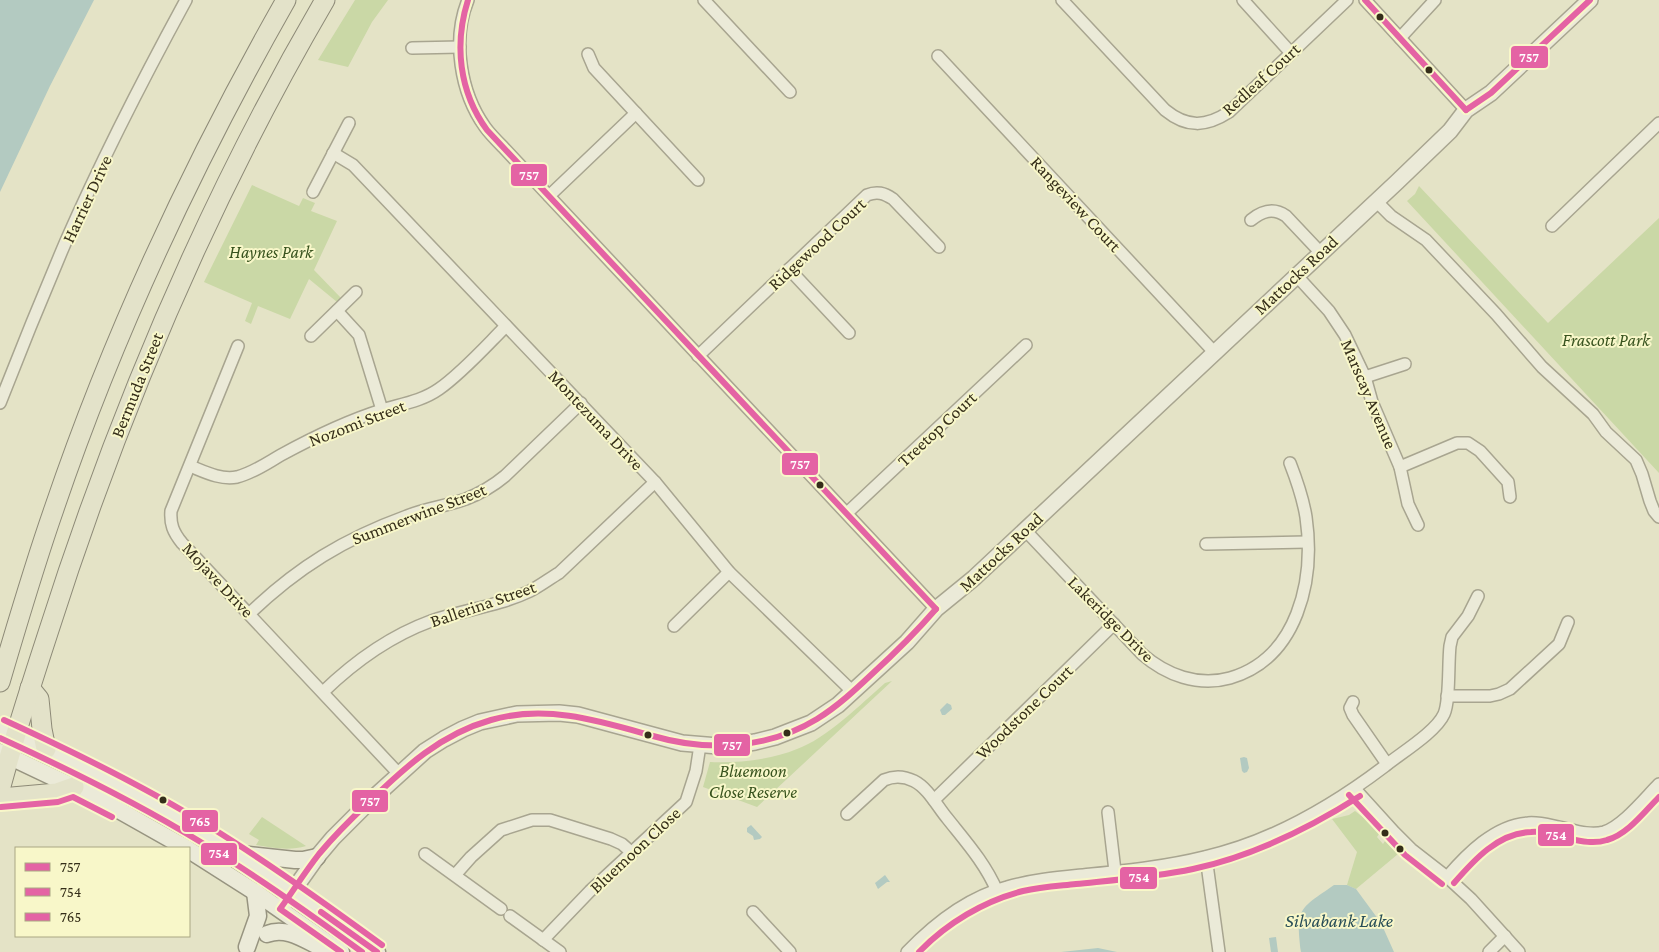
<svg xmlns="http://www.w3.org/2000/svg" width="1659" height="952" viewBox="0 0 1659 952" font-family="'Crimson Pro',serif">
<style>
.green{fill:#cad8a6}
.water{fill:#b3cac1}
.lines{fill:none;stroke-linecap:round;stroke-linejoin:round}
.minor-casing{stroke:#a8a590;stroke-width:14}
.tertiary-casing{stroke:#a8a590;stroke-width:18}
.secondary-casing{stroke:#979480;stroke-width:19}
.primary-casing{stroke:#8d8a77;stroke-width:21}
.minor{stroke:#ebead8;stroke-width:11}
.tertiary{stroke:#ebead8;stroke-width:15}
.secondary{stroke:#ebead8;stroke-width:16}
.primary{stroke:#e3e2c9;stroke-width:19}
.bus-1-casing{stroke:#f8f7c9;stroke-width:10}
.bus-2-casing{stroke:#f8f7c9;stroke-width:10}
.bus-3-casing{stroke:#f8f7c9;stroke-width:10}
.bus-1{stroke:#e463a4;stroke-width:6}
.bus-2{stroke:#e463a4;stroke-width:6}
.bus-3{stroke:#e463a4;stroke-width:6}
.bus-dot{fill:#352e19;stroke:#f8f7c9;stroke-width:2}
.labels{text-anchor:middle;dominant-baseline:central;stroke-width:4;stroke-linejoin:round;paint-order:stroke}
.street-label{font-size:18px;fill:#352e19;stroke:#f8f7c9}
.park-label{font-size:18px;font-style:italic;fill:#38531e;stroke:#f8f7c9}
.water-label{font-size:19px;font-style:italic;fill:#274d57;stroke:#f8f7c9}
.line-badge{stroke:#f8f7c9;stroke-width:2}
.badge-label{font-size:14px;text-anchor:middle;font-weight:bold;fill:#fff}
</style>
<rect width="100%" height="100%" fill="#e4e3c6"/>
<g class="green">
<polygon points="355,0 388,0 372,22 348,67 318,60"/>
<polygon points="252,185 299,206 303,198 315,203 311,211 337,221 314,270 341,298 337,302 309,279 290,319 258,306 251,324 245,321 252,303 204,282"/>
<polygon points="1419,186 1548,323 1659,218 1659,473 1407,201 1415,194"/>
<path d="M892 681 757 807 703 787 710 762C738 763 770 760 797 749 826 739 862 703 885 683Z"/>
<polygon points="1355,811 1369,822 1379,834 1377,837 1383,844 1385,841 1398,854 1356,889 1347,885 1357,852 1332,819 1349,815"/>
<path d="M262 817 306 846C290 851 272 848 256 845L259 840 249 834Z"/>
</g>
<g class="water">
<polygon points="0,0 94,0 50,86 0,192"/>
<polygon points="947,703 951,705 952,709 945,715 942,715 940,710"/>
<polygon points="1244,757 1247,758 1249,768 1247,772 1244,773 1242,771 1240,758"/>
<polygon points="751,825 762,837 760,839 754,840 753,836 747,832 747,828"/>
<polygon points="885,875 890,882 887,882 878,889 875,883"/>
<path d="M1334 885H1347L1356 889 1381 923 1394 952H1301C1296 908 1298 910 1334 885Z"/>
<polygon points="1276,937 1278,952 1271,952 1269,938"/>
<polygon points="1098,948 1117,952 1060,952 1061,952"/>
</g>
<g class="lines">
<g class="minor-casing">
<g id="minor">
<path d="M468 0C452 39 460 92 485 127 490 134 497 141 503 147L936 609"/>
<polyline points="704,0 790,92"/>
<path d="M1062 0 1165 110C1187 128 1206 127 1229 112L1347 0"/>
<polyline points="1243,0 1291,53"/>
<polyline points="1365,0 1466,110"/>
<polyline points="1400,38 1435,0"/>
<polyline points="412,48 460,47"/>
<polyline points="588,54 594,68 698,180"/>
<polyline points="938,56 1214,352"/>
<polyline points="333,153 353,165 655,482 729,572 853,692"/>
<polyline points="313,192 349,123"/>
<polyline points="549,196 636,113"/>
<polyline points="1376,201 1391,216 1426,240 1496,314 1542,367 1593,414 1606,432 1636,460 1642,474 1650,501 1654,511 1659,517"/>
<path d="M1251 220C1262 211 1273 207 1286 216L1320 252"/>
<polyline points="1552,226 1659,123"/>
<polyline points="789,269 849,333"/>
<polyline points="1296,275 1329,311 1345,335 1365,377 1372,402 1400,467 1408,504 1418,525"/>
<polyline points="337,311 359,335 382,410"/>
<polyline points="311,336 356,292"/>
<path d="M238 346 171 511C170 524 173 532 182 543L399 774"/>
<path d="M698 356 867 195C877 191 884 193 893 199L939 247"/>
<polyline points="1365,377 1405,364"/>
<path d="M0 403C21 349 43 295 66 241 102 159 143 79 186 0"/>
<path d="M190 466C205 472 220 480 237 477 253 473 267 463 281 455 314 437 347 421 382 410 402 404 422 401 439 389 462 373 486 346 506 326"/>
<polyline points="1400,467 1457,443 1468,443 1480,451 1508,482 1510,497"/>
<polyline points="847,513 1026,345"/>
<path d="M1025 530 1142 654C1166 675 1198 687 1230 678 1298 658 1315 580 1306 517 1303 498 1297 481 1290 463"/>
<polyline points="1206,544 1307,542"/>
<path d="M249 614C298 567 344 539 407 516 426 508 447 506 466 499 481 493 493 486 505 476L581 403"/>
<polyline points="674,626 729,572"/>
<path d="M323 692C354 662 390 636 431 621 463 610 499 606 530 591 540 586 549 579 559 573L655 482"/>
<polyline points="1447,696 1490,696 1499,694 1510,689 1559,644 1568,622"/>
<polyline points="1353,702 1350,708 1353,715 1387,764"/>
<polyline points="1355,789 1394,832 1411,849 1447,877 1471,899 1519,952"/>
<polyline points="934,800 1114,624"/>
<polyline points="1108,812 1115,871"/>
<path d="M847 814 884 780C893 776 904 776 914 781 928 788 937 806 947 818 966 842 985 863 997 891"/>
<polyline points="425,854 501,909"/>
<polyline points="1206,857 1219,952"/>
<polyline points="455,875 471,857 501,830 532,820 550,820 611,839 622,844 631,852"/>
<path d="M1447 877C1467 854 1495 825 1528 823 1539 822 1549 825 1559 827 1573 830 1590 836 1604 832 1623 826 1645 798 1659 784"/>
<polyline points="753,912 790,952"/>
<polyline points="510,916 560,952"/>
<polyline points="543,940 590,891 686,802 696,771 700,745"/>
<path d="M907 952C934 924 968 897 1007 887 1035 879 1064 877 1092 874 1130 870 1168 866 1204 857 1271 842 1331 807 1385 766 1401 753 1436 732 1444 714 1450 701 1448 663 1450 646L1452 637 1468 616 1478 596"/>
<polyline points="1489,952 1505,936"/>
</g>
</g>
<g class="tertiary-casing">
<polyline id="tertiary" points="280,909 317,857 333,838 371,800 425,751 444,739 463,729 480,722 517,714 559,713 578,715 682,743 718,746 736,745 755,742 775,737 811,723 838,705 907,642 936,609 974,578 1397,182 1450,131 1466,110 1491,93 1590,0"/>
</g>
<g class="secondary-casing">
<g id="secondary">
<path d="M0 728C70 760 139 794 205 834 264 870 321 911 377 952"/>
<polyline points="0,752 101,800 186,848"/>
<polyline points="189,850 255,892 341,952"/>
<polyline points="240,854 295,860 303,860 317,857"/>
<path d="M267 934C286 926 305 940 322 948"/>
<polyline points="247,947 258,916 255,892"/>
</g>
</g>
<g class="primary-casing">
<g id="primary">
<path d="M0 682C17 624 34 566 54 509 114 332 194 162 286 0"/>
<polyline points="30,688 39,699 42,729 46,749"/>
<path d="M0 790C14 737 31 685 48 633 118 413 208 200 325 0"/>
<polyline points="0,798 57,793 74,787"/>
</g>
</g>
<use href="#minor" class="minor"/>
<use href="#tertiary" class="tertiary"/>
<use href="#secondary" class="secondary"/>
<use href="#primary" class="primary"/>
<g class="bus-1-casing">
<g id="bus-1">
<path d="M468 0C454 44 459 92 487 130L936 609"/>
<polyline points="1365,0 1466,110"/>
<polyline points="1466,110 1491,93 1590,0"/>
<polyline points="321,912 377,952"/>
<path d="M341 952 280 909C293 891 305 872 319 854 334 836 351 819 368 803 405 767 441 734 491 720 546 704 600 721 653 736 708 752 768 749 817 719 838 706 855 690 872 674 895 653 916 632 936 609"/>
</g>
</g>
<g class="bus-2-casing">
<g id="bus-2">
<path d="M0 738C68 769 135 802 199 841 255 875 309 913 362 952"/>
<polyline points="1349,795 1405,855 1442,884"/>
<polyline points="1,807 58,802 73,797 112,817"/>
<path d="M1454 883C1474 860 1498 833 1531 832 1541 831 1552 834 1561 837 1576 840 1592 845 1607 840 1628 834 1644 812 1659 797"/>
<path d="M919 952C947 923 984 901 1023 891 1041 887 1058 886 1076 884 1115 880 1155 877 1193 869 1253 856 1308 829 1360 796"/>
</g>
</g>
<g class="bus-3-casing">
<path id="bus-3" d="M4 720C74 752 144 786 210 827 269 863 326 904 382 945"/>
</g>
<use href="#bus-1" class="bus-1"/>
<use href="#bus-2" class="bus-2"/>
<use href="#bus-3" class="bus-3"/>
</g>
<g class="bus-dot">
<circle cx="1380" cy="17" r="4.5"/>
<circle cx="1429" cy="70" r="4.5"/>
<circle cx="820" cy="485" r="4.5"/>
<circle cx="787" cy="733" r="4.5"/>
<circle cx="648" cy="735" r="4.5"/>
<circle cx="163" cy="800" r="4.5"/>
<circle cx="1385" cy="833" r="4.5"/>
<circle cx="1400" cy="849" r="4.5"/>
</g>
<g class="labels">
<g class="street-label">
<text transform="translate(1261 79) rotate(-42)">Redleaf Court</text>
<text transform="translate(87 199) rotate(-65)">Harrier Drive</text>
<text transform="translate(1076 204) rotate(47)">Rangeview Court</text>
<text transform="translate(817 244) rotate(-43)">Ridgewood Court</text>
<text transform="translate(1296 275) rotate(-43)">Mattocks Road</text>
<text transform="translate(137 385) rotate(-68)">Bermuda Street</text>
<text transform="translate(1369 394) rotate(67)">Marscay Avenue</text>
<text transform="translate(596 420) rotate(47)">Montezuma Drive</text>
<text transform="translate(357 423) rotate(-21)">Nozomi Street</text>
<text transform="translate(937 429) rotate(-43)">Treetop Court</text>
<text transform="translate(419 514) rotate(-21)">Summerwine Street</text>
<text transform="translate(1001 552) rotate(-43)">Mattocks Road</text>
<text transform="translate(218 580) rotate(47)">Mojave Drive</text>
<text transform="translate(483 604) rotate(-19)">Ballerina Street</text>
<text transform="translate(1111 619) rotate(45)">Lakeridge Drive</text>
<text transform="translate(1024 712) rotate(-44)">Woodstone Court</text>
<text transform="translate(635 850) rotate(-43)">Bluemoon Close</text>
</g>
<g class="park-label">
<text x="271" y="252">Haynes Park</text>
<text x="1606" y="340">Frascott Park</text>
<text x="753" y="771">Bluemoon<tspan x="753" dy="21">Close Reserve</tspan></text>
</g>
<g class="water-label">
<text x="1339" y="920">Silvabank Lake</text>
</g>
</g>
<g class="line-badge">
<rect x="1510" y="45" width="39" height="24" rx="5" fill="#e463a4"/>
<rect x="510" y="163" width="38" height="24" rx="5" fill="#e463a4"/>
<rect x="781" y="452" width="38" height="24" rx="5" fill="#e463a4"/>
<rect x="713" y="733" width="38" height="24" rx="5" fill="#e463a4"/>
<rect x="351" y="789" width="38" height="24" rx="5" fill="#e463a4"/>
<rect x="181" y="809" width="38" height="24" rx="5" fill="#e463a4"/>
<rect x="1537" y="823" width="38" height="24" rx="5" fill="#e463a4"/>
<rect x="200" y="842" width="38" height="24" rx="5" fill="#e463a4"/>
<rect x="1119" y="866" width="39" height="24" rx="5" fill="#e463a4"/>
</g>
<g class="badge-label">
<text x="1529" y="62">757</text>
<text x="529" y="180">757</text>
<text x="800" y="469">757</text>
<text x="732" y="750">757</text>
<text x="370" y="806">757</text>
<text x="200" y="826">765</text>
<text x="1556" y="840">754</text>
<text x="219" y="858">754</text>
<text x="1139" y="882">754</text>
</g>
<rect x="15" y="847" width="175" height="90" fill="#f8f7c9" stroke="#aaa783"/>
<rect x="25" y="863" width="25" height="8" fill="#e463a4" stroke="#aaa783"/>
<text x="60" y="872" font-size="15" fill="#352e19">757</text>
<rect x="25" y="888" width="25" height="8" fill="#e463a4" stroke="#aaa783"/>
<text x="60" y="897" font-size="15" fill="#352e19">754</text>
<rect x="25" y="913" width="25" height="8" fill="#e463a4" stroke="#aaa783"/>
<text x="60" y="922" font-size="15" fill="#352e19">765</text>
</svg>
